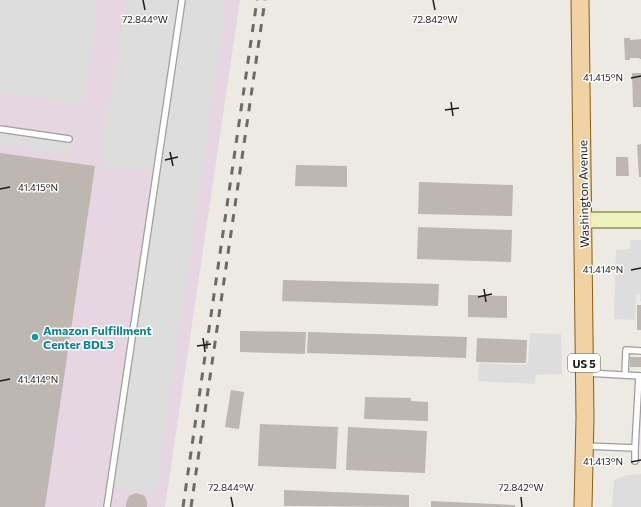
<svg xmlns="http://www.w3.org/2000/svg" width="641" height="507" viewBox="0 0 641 507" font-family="Commissioner,sans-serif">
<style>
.industrial{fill:#e5d6e2}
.parking{fill:#ddd}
.building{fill:#bdb6b1}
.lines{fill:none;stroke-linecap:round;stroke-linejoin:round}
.lane-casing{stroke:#9e9e9e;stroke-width:8}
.secondary-casing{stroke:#5a6611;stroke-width:17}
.primary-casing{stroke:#846111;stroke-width:19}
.lane{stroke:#fff;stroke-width:5.5}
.secondary{stroke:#edf1bd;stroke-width:15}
.primary{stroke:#f0d2a5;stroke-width:17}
.rail{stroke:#6b6b6b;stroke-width:3;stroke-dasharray:8 8;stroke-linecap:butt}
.ticks{fill:none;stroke:#1d1d1d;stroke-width:1.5}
.culture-dot{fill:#0f9aa8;stroke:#fff;stroke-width:1.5}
.labels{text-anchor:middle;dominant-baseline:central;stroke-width:3;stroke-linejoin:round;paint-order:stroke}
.shield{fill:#fff;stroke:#616161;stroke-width:1}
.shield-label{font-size:11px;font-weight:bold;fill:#1d1d1d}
.street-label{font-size:12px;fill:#1d1d1d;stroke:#fff}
.culture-label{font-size:12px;font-weight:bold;fill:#0d838f;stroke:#fff;text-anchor:start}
.ticks-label{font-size:10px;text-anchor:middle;fill:#1d1d1d;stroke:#fff;stroke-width:3;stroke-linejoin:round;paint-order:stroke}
</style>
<rect width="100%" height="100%" fill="#edeae4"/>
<polygon class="industrial" points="0,0 240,0 165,507 0,507"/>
<g class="parking">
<polygon points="0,0 98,0 83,104 0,92"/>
<polygon points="126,0 226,0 155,495 110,487 156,173 100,164"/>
<polygon points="0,129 69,139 71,146 71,155 24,148 25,140 23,138 21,139 20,147 0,144"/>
<polygon points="631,240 641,240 641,302 640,301 640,295 638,294 636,296 635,320 614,319 616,250 630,249"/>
<polygon points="530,333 561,334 562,374 536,375 535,384 478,381 479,365 481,363 526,365 528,362"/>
<polygon points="641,474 641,507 612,507 614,480 628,475"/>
</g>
<g class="building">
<polygon points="624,38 630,38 630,40 641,39 641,59 639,59 640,58 630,58 630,60 625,60"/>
<polygon points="632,73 641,73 641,107 633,107"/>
<polygon points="641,144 641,177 639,177 637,145"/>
<polygon points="0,153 95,166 45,507 0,507"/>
<polygon points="616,157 628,157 629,176 616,176"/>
<polygon points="296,165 347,166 347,187 295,186"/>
<polygon points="419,182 513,185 512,216 418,214"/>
<polygon points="418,227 512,230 511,262 417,259"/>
<polygon points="283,280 439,284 438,306 282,301"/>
<polygon points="468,295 507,296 507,318 468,317"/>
<rect x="637" y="305" width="4" height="25"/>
<polygon points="240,331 306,332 305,354 240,352"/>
<polygon points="308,332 467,337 466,358 307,353"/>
<polygon points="477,338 527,340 526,363 476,362"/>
<rect x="630" y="357" width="11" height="10"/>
<polygon points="231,390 244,392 239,429 225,427"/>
<polygon points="365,397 411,398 411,401 428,402 428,421 364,419"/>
<polygon points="260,424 338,427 336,469 258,466"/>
<polygon points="348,427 427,431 425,473 346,470"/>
<polygon points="284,490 409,495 409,507 284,506"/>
<polygon points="136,493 143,495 145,497 147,501 147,507 126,507 126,503 129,496"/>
<polygon points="431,501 515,505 515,507 431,507"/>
</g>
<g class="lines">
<g class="lane-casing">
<g id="lane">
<polyline points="0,129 69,139"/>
<polyline points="587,373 641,376"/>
<polyline points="625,375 626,350 641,351"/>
<polyline points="585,446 635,448 635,461"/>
<polyline points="635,448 639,376"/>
<polyline points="107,507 182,0"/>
</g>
</g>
<g class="secondary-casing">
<polyline id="secondary" points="583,220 641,220"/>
</g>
<g class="primary-casing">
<polyline id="primary" points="580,0 585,418 583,507"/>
</g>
<use href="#lane" class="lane"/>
<use href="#secondary" class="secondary"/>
<use href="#primary" class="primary"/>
<g class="rail">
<polyline points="183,507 257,0"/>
<polyline points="191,507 265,0"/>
</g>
</g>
<path class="ticks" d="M143 0 145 10M433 0 435 10M631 78 641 76M451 102 453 116M445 110 459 108M170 152 173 166M165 160 178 157M0 189 10 187M631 270 641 268M484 289 486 302M478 297 492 294M203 338 205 352M197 346 211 344M0 381 10 379M631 462 641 460M231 497 233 507M521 497 522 507"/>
<circle class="culture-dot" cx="35" cy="337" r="4"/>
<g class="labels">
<rect class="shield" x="568" y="354" width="32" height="18" rx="3"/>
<g class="shield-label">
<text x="584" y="363">US 5</text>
</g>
<g class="street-label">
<text transform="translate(583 194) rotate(-91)">Washington Avenue</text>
</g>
<g class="culture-label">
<text x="43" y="330">Amazon Fulfillment<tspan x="43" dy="14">Center BDL3</tspan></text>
</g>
</g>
<g class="ticks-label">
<text x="145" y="23">72.844°W</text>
<text x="435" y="23">72.842°W</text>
<text x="603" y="81">41.415°N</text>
<text x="38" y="191">41.415°N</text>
<text x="603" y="273">41.414°N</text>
<text x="38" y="383">41.414°N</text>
<text x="603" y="465">41.413°N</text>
<text x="231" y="491">72.844°W</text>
<text x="521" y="491">72.842°W</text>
</g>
</svg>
